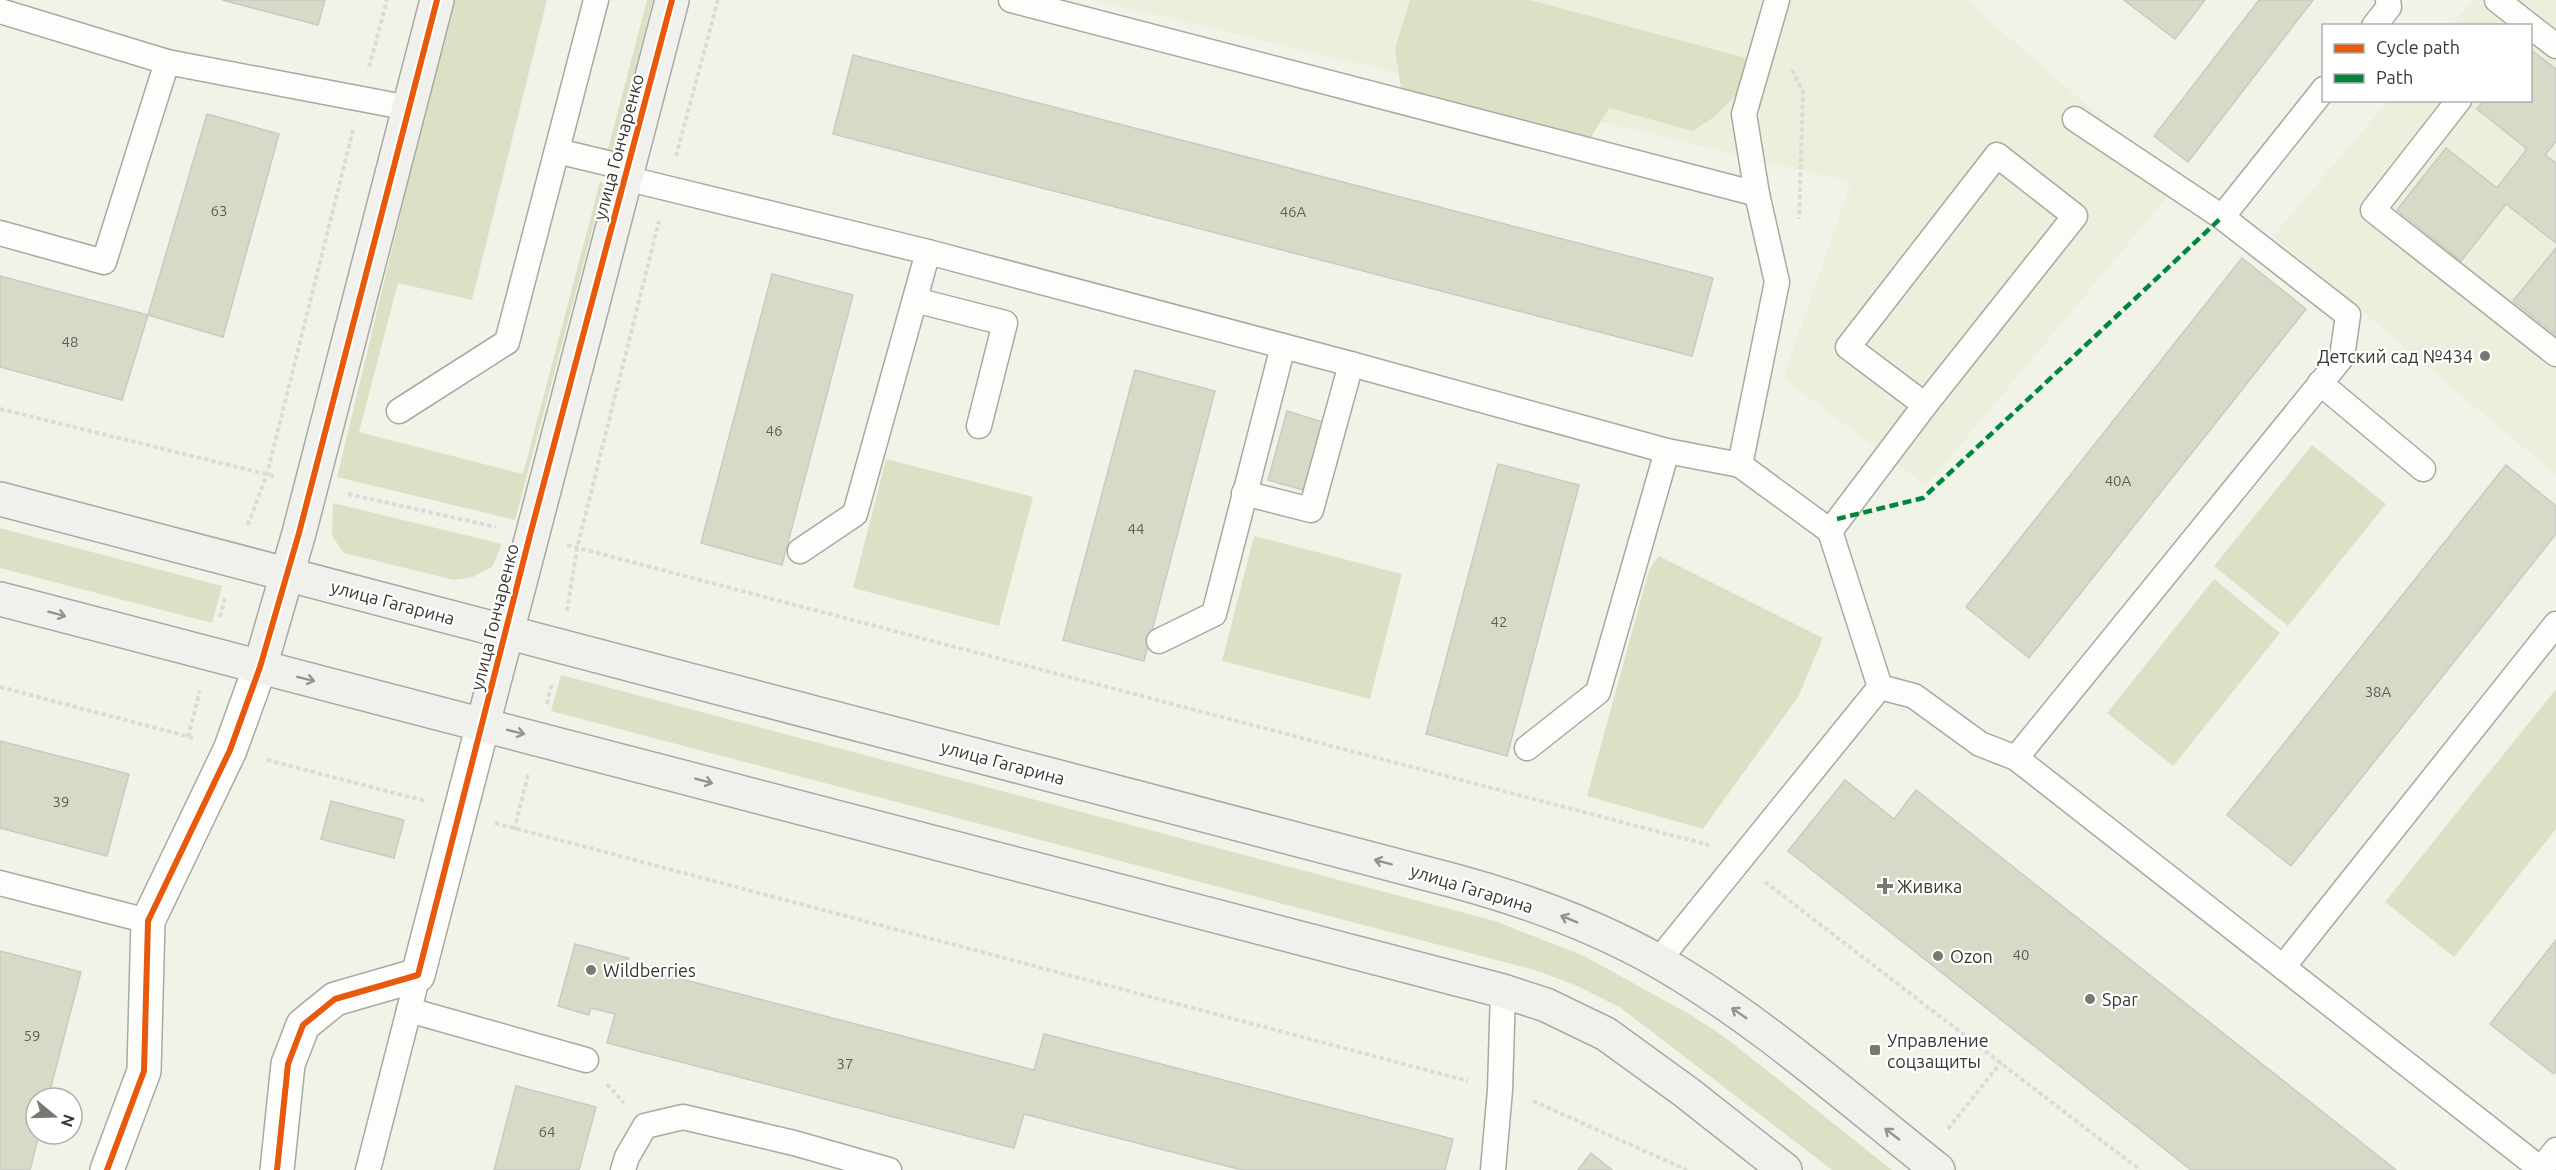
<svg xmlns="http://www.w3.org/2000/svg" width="2556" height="1170" viewBox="0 0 2556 1170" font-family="Ubuntu,sans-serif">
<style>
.built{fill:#ebefdc}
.green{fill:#dce1c5}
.building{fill:#d7dac7;stroke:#c9cac3;stroke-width:1.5}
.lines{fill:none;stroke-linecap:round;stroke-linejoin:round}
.lane-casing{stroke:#a8a9a2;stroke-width:27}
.street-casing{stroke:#a8a9a2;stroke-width:36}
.secondary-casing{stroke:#a8a9a2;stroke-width:36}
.path{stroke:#dbdbd9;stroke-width:4;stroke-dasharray:4.5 3;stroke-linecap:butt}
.lane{stroke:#fdfdfc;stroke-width:24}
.street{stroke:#fdfdfc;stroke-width:33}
.secondary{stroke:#f0f1ec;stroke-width:33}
.quiet{stroke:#00873e;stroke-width:4.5;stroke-dasharray:9 4.5;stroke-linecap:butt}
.cycleway-casing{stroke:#fff;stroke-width:10}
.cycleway{stroke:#e8590c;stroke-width:6}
.oneway{stroke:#94948e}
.poi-dot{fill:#787971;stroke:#fff;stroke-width:2}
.labels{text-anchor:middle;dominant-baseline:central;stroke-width:4.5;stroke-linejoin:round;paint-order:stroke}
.number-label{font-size:15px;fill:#5f6056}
.street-label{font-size:18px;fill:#373831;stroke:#fff}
.poi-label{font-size:18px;fill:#373831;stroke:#fff;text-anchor:start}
</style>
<rect width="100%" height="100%" fill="#f1f3e9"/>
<g class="built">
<polygon points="1094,0 1970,0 1969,3 2178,184 1926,486 1783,378 1851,182"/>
<polygon points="2473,0 2556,0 2556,475 2273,236 2388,101 2530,100 2530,26 2452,25"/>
</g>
<g class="green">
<polygon points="452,0 547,0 472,300 398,283 359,432 523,474 600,182 605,183 515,520 337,477"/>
<polygon points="647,0 653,0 614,150 608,149"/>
<polygon points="1410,0 1530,0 1746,58 1736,95 1714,117 1693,131 1609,108 1590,139 1401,88 1395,49"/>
<polygon points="2312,445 2386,504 2288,626 2214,566"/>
<polygon points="886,459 1033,497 999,626 853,588"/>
<polygon points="333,503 502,544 492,567 473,577 454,580 344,553 332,536"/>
<polygon points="0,528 222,586 212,623 0,568"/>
<polygon points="1254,536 1402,574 1370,699 1222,661"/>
<polygon points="1659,556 1823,638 1798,697 1703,829 1587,796 1649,570"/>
<polygon points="2214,579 2280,633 2173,766 2107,713"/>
<polygon points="561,675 1495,921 1584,956 1691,1015 1726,1038 1892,1170 1832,1170 1621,1008 1575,985 1538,971 551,711"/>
<polygon points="2556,689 2556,829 2454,957 2385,902"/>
</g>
<g class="building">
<polygon points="222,0 325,0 318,25"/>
<polygon points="2124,0 2205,0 2175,39"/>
<polygon points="2259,0 2313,0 2188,162 2154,136"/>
<polygon points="2530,49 2556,69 2556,141 2545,155 2556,163 2556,243 2506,204 2461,261 2397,210 2446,148 2497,188 2527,149 2477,109 2484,100 2530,100"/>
<polygon points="853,55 1713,278 1692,356 833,134"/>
<polygon points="207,114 279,134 223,337 148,315"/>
<polygon points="2556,248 2556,335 2513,301"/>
<polygon points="2242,258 2306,309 2029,658 1966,607"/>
<polygon points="772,274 853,295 782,565 701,543"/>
<polygon points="0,276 148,315 122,400 0,367"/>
<polygon points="1135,370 1215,391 1144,661 1063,640"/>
<polygon points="1287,411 1326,423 1307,491 1268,480"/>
<polygon points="1498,464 1579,485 1507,756 1426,734"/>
<polygon points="2506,465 2556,506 2556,534 2291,866 2227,815"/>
<polygon points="0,741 129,774 107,856 0,828"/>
<polygon points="1845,780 1894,819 1916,790 2396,1170 2191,1170 1788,851"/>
<polygon points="331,801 404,820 394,858 321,839"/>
<polygon points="2556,940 2556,1071 2554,1074 2490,1024"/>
<polygon points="575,944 629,958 627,965 1034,1070 1044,1034 1453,1139 1445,1170 1242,1170 1024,1114 1014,1148 607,1043 615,1014 591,1008 589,1015 558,1006"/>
<polygon points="0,951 81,972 48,1098 36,1098 36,1134 39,1134 30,1170 0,1170"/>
<polygon points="516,1086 596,1107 579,1170 494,1170"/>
<polygon points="1591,1153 1612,1170 1578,1170"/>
</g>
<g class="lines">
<g class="lane-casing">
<g id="lane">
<polyline points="1011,0 1757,194"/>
<polyline points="2497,0 2530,26"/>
<polyline points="0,11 167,62"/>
<polyline points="2374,26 2389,7 2388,0"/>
<polyline points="2530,26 2556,46"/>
<polyline points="2459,100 2373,210 2556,354"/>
<polyline points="2075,119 2222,217"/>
<polyline points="557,151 628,168"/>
<polyline points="625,178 928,252 1351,364 1667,451 1740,465 1830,531 1880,687 1914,696 1980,744 2016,758 2542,1170"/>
<polyline points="0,233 104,262 167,62 409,108"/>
<polyline points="915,300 1005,323 979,426"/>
<polyline points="2320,383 2423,469"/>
<polyline points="399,411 507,342 596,0"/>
<polyline points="1740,465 1777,282 1757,194 1744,114 1777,0"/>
<polyline points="1244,493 1311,510 1351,364"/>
<polyline points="1830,531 1925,405 2075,216 1997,155 1848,347 1925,405"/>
<polyline points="800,551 855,514 928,252"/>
<polyline points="1159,641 1214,614 1283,346"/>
<polyline points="1527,748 1598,692 1667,451"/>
<polyline points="2016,758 2342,357 2348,315 2222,217 2324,89"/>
<polyline points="0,883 148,921"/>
<polyline points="1658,961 1880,687"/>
<polyline points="2283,967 2556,624"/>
<polyline points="409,1010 586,1060"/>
<polyline points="2541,1169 2556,1150"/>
<polyline points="368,1170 418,975"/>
<polyline points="623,1170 627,1157 645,1126 683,1117 794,1143 889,1170"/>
<polyline points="1493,1170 1500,1090 1503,991"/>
</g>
</g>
<g class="street-casing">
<g id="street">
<polyline points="107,1170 144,1071 148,921 230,750 260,667"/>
<polyline points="277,1170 288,1064 303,1025 335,999 418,975 483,724"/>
</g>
</g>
<g class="secondary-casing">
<g id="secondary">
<path d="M0 499 1455 881C1525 900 1594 925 1658 961 1759 1019 1847 1098 1938 1170"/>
<polyline points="0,599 1503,991 1546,1005 1606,1034 1686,1092 1785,1170"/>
<polyline points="260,667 299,533 437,0"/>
<polyline points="483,724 672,0"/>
</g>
</g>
<g class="path">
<polyline points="369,67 387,0"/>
<polyline points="1792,70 1803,92 1799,219"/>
<polyline points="676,156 718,0"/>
<polyline points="0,409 274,476"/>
<polyline points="348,494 496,527"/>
<polyline points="248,525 267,474 353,130"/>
<polyline points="567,545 1709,845"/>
<polyline points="567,611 577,548 659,221"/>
<polyline points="220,617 225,598"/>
<polyline points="0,687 194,738"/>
<polyline points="547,704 552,682"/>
<polyline points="188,737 200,691"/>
<polyline points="267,760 425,801"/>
<polyline points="495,823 1468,1081"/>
<polyline points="514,830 528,775"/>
<polyline points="1765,882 2140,1170"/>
<polyline points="607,1084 624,1103"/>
<polyline points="1533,1101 1687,1170"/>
<polyline points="1948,1129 2001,1062"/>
</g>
<use href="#lane" class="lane"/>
<use href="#street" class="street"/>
<use href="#secondary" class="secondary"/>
<polyline class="quiet" points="1837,519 1923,498 2222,217"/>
<g class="cycleway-casing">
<g id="cycleway">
<polyline points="107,1170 144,1071 148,921 230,750 260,667 299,533 437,0"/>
<polyline points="277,1170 288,1064 303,1025 335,999 418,975 530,535 672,0"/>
</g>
</g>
<use href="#cycleway" class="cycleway"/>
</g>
<defs><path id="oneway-shaft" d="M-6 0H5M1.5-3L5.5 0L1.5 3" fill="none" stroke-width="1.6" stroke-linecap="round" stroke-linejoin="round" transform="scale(1.5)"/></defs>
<g class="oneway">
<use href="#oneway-shaft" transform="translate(57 614) rotate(15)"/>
<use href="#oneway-shaft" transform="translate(306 679) rotate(14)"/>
<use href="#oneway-shaft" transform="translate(516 732) rotate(14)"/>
<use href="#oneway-shaft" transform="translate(704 781) rotate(15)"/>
<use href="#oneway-shaft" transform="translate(1383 862) rotate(-165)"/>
<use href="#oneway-shaft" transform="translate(1569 919) rotate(-158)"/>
<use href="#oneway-shaft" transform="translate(1739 1013) rotate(-145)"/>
<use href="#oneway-shaft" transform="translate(1892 1134) rotate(-142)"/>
</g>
<g class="poi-dot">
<circle cx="2485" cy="356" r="6"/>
<path d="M1882 877h6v6h6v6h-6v6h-6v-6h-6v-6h6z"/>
<circle cx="1938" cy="956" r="6"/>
<circle cx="591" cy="970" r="6"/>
<circle cx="2090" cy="999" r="6"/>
<rect x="1869" y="1044" width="12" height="12" rx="3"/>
</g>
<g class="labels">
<g class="number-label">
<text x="219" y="210">63</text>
<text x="1293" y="211">46А</text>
<text x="70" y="341">48</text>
<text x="774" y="430">46</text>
<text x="2118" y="480">40А</text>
<text x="1136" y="528">44</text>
<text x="1499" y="621">42</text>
<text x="2378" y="691">38А</text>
<text x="61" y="801">39</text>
<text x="2021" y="954">40</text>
<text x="32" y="1035">59</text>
<text x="845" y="1063">37</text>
<text x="547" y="1131">64</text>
</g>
<g class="street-label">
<text transform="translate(618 147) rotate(-75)">улица Гончаренко</text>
<text transform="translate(393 602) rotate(15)">улица Гагарина</text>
<text transform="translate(494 617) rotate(-76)">улица Гончаренко</text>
<text transform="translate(1003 762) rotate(15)">улица Гагарина</text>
<text transform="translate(1472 888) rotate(17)">улица Гагарина</text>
</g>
<g class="poi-label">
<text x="2473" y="356" text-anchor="end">Детский сад №434</text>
<text x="1897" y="886">Живика</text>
<text x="1950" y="956">Ozon</text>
<text x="603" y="970">Wildberries</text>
<text x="2102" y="999">Spar</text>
<text x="1887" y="1040">Управление<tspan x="1887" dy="21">соцзащиты</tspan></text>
</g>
</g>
<rect x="2322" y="24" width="210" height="78" fill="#ffffff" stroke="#afafad" stroke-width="1.5"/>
<rect x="2334" y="44" width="30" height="9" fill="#e8590c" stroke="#afafad" stroke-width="1.5"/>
<text x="2376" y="54" font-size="18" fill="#373831">Cycle path</text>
<rect x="2334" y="74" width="30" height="9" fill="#00873e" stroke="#afafad" stroke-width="1.5"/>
<text x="2376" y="84" font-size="18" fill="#373831">Path</text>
<g transform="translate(54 1116) rotate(109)"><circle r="28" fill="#ffffff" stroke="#afafad" stroke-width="1.5"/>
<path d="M0-4.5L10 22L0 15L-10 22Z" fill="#787971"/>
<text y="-9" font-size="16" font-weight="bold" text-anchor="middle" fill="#373831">N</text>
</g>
</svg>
